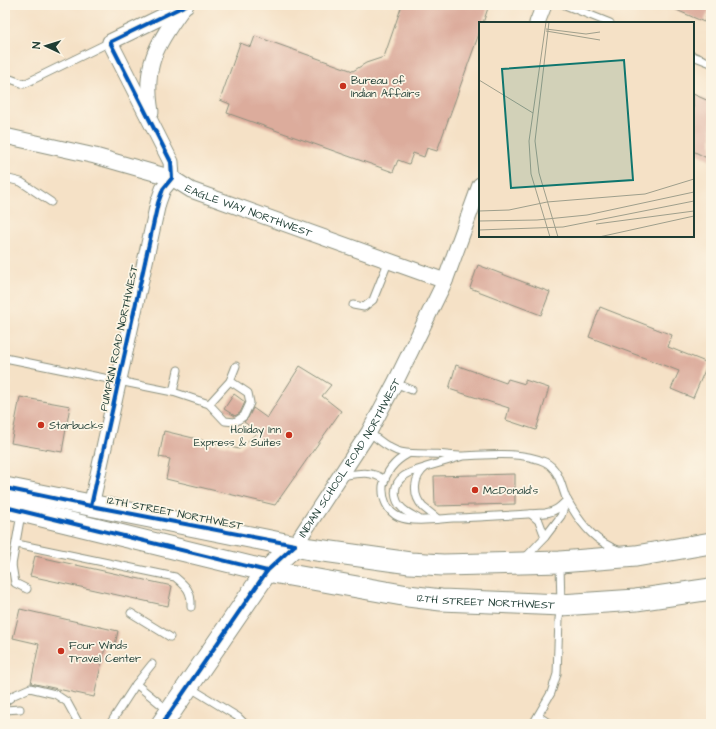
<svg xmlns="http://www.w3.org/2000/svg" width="716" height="729" viewBox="0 0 716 729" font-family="'Architects Daughter',sans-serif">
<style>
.building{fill:#dcac9c}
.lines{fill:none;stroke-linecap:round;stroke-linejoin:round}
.service-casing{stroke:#8a8f7d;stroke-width:9}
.minor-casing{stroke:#8a8f7d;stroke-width:17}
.secondary-casing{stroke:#8a8f7d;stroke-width:23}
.service{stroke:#fff;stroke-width:7}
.minor{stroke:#fff;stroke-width:15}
.secondary{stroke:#fff;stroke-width:21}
.cycleway-casing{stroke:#fcf5e5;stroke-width:6}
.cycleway{stroke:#0057b8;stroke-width:4}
.poi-dot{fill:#c8321e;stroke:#fcf5e5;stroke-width:1.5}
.labels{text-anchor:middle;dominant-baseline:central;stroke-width:3.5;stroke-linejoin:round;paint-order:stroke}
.poi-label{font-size:11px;fill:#1f3d34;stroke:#fcf5e5;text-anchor:start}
.street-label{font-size:11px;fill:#1f3d34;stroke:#fcf5e5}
.inset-road{fill:none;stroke:#9f9f8c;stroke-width:1}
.view{fill:#0f766e;fill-opacity:0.15;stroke:#0f766e;stroke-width:2}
.inset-edge{fill:none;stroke:#1f3d34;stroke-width:2}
</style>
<rect width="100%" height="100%" fill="#fcf5e5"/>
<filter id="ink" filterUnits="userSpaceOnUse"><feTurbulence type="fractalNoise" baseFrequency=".025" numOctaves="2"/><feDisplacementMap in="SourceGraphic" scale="8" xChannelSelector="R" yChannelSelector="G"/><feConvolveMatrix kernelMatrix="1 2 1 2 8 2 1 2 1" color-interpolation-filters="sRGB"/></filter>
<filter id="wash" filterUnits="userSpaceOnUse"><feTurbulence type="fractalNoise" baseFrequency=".012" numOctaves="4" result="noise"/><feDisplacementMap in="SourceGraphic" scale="16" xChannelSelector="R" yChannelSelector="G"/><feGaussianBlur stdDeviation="0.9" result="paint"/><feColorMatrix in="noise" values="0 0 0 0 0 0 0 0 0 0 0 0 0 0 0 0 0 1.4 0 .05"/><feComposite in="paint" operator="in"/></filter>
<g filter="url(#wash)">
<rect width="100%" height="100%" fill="#f5e1c6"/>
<g id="blocks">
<g class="building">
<polygon points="402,5 489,5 483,23 480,23 480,31 437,151 427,148 424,157 413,153 409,164 398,160 393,172 227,113 230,104 220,100 240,43 251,47 255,36 353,71 366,63 384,57"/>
<polygon points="665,5 711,5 711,6 704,22"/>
<polygon points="693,94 711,102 711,160 693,151"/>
<polygon points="478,265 550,292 541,315 470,288"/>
<polygon points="600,307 672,335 668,347 708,363 693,398 671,389 679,371 589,337"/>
<polygon points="456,365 506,383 508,379 525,384 525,380 549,388 536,430 506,420 509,408 449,389"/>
<polygon points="300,366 331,385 322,396 341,411 275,505 166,479 170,459 159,457 164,431 239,449 258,432 244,422 248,418 253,408 267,418"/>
<polygon points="234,394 245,402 240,413 235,416 224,409"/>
<polygon points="20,397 70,406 62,452 11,443"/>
<polygon points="515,474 515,504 435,506 434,476"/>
<polygon points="35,556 172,586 168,606 30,576"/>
<polygon points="20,609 118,631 115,645 106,643 94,697 31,683 39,644 13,638"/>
</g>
</g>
</g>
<g filter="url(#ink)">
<use href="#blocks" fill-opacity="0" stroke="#8a8f7d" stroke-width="1"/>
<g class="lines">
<g class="service-casing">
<g id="service">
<polyline points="565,5 610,23"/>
<polyline points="693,56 711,63"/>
<polyline points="5,77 24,84 110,42"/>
<polyline points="5,178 21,182 51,202"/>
<polyline points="353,305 364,307 373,300 389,260"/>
<polyline points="5,358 173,392 209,404 225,421 235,422 244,416 250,403 248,393 230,381"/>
<polyline points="395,383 412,390"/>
<polyline points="173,392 178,370"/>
<polyline points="209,404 230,381 236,366"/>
<path d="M369 432C377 439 386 447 397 451 408 455 418 453 430 454 441 454 452 456 463 456 490 455 520 451 545 462 559 469 561 485 566 498 568 501 570 505 572 508 584 528 597 542 618 550"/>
<path d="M408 454C395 461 386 471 383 486 382 498 387 512 399 517 413 523 438 519 453 518 484 517 514 515 545 513 555 512 560 507 567 500"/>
<path d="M342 476C358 473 371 470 385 480"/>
<path d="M419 519C414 516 407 513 403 509 393 500 392 484 404 476 410 472 417 470 424 468"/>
<path d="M438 519C433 515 428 511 423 507 412 495 413 477 426 467L460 457"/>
<polyline points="545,537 561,516 566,502"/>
<path d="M17 544 175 577C186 586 192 591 191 607"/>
<polyline points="525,558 545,537 539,521 531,514"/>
<polyline points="12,565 15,583 27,589"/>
<polyline points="5,571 12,565 21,514"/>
<polyline points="131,613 170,637"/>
<polyline points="152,664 136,684 169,711"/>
<polyline points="189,687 238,717 245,724"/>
<polyline points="5,702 14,695 30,688 55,694 67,702 79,724"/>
<polyline points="5,710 20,709"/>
<polyline points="538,716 550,724"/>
<polyline points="110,724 136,684"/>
<polyline points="533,724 551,693 557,674 559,619 561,605 560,565"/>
</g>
</g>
<g class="minor-casing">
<g id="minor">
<polyline points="537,23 544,5"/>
<path d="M151 112C143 66 156 45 182 9"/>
<path id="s1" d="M5 136 95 156 172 178 191 190 445 281"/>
<polyline points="91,506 158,203 163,189 172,178 171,162 110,42 186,5"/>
<path id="s2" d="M295 545 369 432 395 383 445 281 480 185"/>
</g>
</g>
<g class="secondary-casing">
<g id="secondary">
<polyline points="5,488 310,549 410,563 443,565 560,562 636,556 711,543"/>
<path id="s3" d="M5 507 267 571 408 596 441 600 561 605 636 600 711 589"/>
<polyline points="162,724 267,571 295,545"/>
</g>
</g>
<use href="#service" class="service"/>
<use href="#minor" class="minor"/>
<use href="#secondary" class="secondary"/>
<g class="cycleway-casing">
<g id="cycleway">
<polyline points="5,488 91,506 295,545"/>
<polyline points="91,506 158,203 163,189 172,178 171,162 110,42 186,5"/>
<polyline points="5,507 267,571"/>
<polyline points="162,724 267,571 295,545"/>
</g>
</g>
<use href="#cycleway" class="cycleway"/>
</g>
</g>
<g class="poi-dot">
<circle cx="343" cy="86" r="4"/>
<circle cx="41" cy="425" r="4"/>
<circle cx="289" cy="435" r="4"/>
<circle cx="475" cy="490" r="4"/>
<circle cx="61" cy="651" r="4"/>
</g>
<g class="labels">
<g class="poi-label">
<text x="351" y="80">Bureau of<tspan x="351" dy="13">Indian Affairs</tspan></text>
<text x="49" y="425">Starbucks</text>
<text x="281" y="429" text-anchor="end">Holiday Inn<tspan x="281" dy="13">Express &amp; Suites</tspan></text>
<text x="483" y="490">McDonald's</text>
<text x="69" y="645">Four Winds<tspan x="69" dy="13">Travel Center</tspan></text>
</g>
<g class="street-label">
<text stroke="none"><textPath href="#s1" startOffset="256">EAGLE WAY NORTHWEST</textPath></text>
<text transform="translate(119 338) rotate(-78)">PUMPKIN ROAD NORTHWEST</text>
<text stroke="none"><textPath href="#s2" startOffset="103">INDIAN SCHOOL ROAD NORTHWEST</textPath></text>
<text transform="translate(175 513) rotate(11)">12TH STREET NORTHWEST</text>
<text stroke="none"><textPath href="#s3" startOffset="491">12TH STREET NORTHWEST</textPath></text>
</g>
</g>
<g transform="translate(479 22)">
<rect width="215" height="215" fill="#f5e1c6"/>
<path class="inset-road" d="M67 0 50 119 52 152 71 215M70 0 56 119 60 151 79 215M67 7 107 12 121 10M67 9 121 18M0 58 54 91M68 180 166 172 215 157M0 189 30 188 68 180M0 199 58 198 108 193 215 170M117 202 215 189M0 208 84 205 215 179M120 215 215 194"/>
<path class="view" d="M145 38 154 158 32 166 23 47Z"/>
<rect width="215" height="215" class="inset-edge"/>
</g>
<rect width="716" height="729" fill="none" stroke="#fcf5e5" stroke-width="20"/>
<g transform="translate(46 46) rotate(274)" stroke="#fcf5e5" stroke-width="3" paint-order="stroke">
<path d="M0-3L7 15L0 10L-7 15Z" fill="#1f3d34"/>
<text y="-6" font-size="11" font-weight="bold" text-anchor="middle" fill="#1f3d34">N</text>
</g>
</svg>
